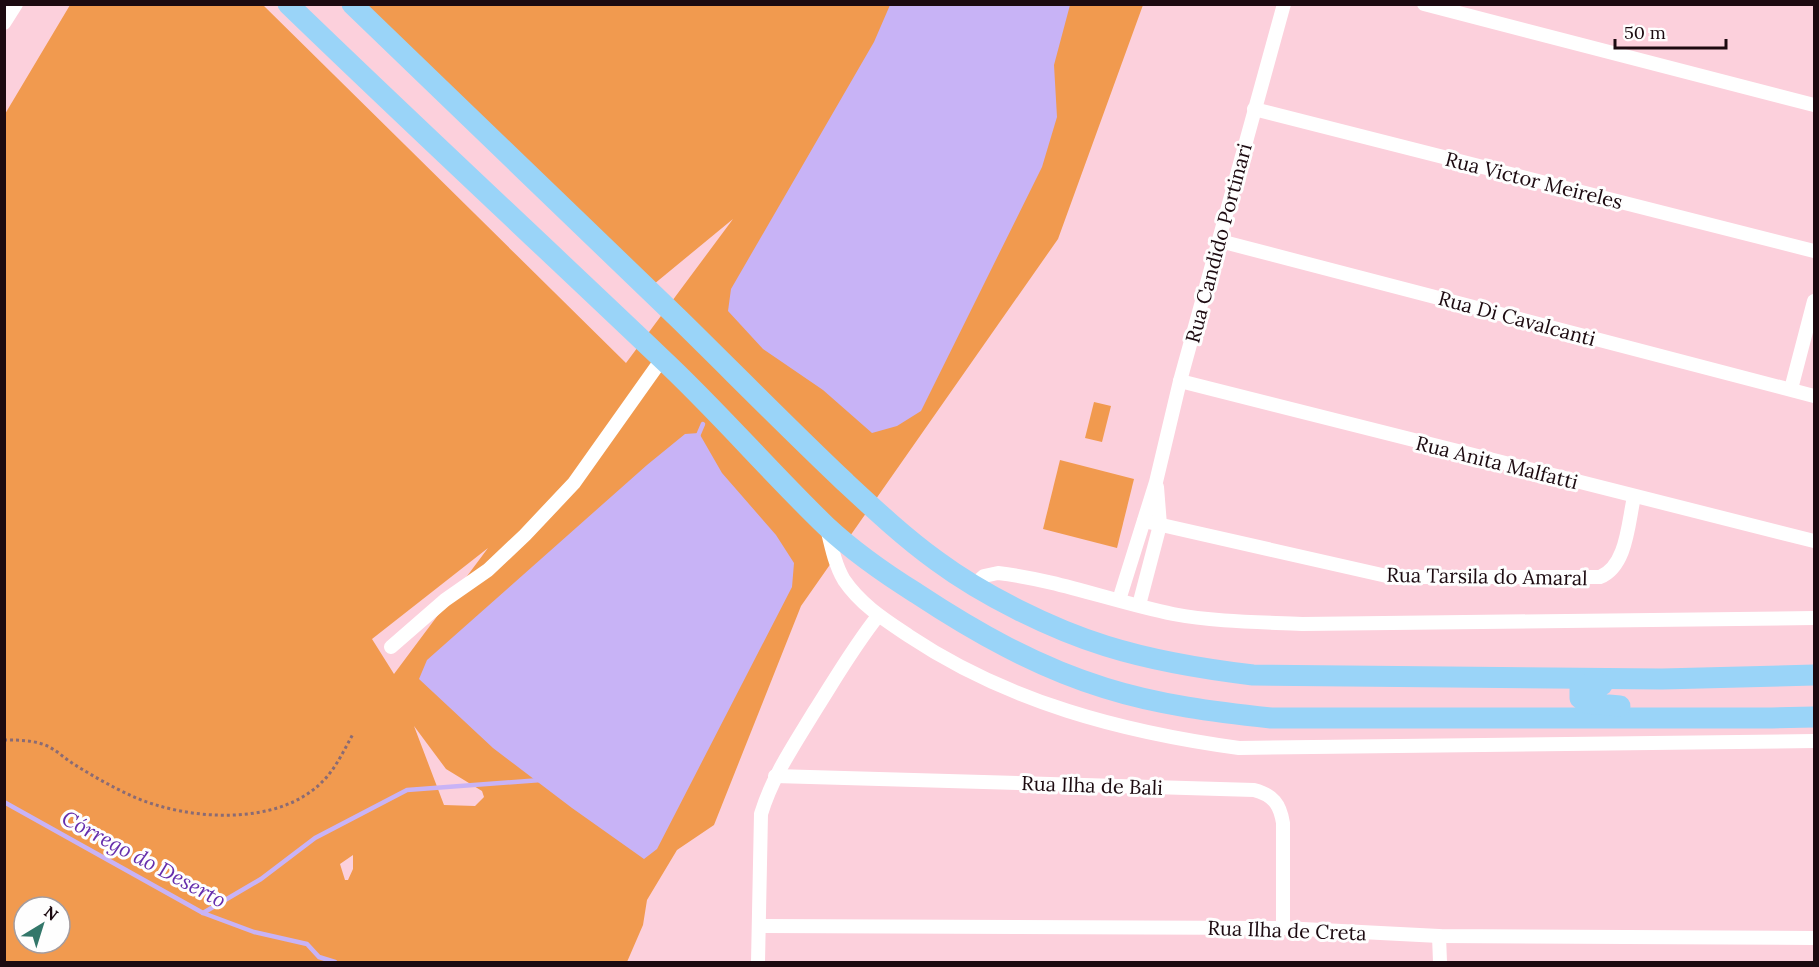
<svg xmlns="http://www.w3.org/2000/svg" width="1819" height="967" viewBox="0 0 1819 967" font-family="Lora,serif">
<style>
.green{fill:#f19a4f;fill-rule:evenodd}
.water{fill:#c8b3f6}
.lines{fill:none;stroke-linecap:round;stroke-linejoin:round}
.stream{stroke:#c8b3f6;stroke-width:4.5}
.path{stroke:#8a6b74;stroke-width:3;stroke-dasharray:3 3;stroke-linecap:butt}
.street{stroke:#fff;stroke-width:14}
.primary{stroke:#9ad4f8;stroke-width:21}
.labels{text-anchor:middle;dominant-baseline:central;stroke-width:6;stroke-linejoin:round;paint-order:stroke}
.street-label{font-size:20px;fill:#1c0a10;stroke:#fefefe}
.water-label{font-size:21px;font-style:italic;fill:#662eac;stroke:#fefefe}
</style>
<rect width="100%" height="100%" fill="#fcd0dc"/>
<g class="green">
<path d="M70 5H263L626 363 733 219 648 289 351 5H1143L1058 239 801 606 714 825 677 850 647 900 643 925 627 962H5V114ZM488 548 394 674 372 639ZM414 726 446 769 482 791 484 797 475 806 444 805ZM353 855V869L348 880H345L340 864ZM24 907H60V943H24Z"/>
<polygon points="1094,402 1111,406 1102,442 1085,438"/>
<polygon points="1060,460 1134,479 1117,548 1043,529"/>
</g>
<g class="water">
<polygon points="890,5 1070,5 1054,65 1057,117 1042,167 921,411 897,426 872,433 823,390 763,349 728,311 731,289 874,42"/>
<polygon points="699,433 722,473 776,535 794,563 792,587 657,849 644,859 572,808 493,748 419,679 427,660 647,465 685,434"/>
</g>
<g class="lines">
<g class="stream">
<polyline points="697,438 703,424"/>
<polyline points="4,802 203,913 254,932 307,944 319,957 335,962"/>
<polyline points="203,913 261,879 315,838 407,790 541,780"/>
</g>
<path class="path" d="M4 740C18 740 32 740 45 745 55 749 63 757 72 763 91 775 112 787 132 796 187 821 279 827 323 781 336 768 344 750 353 734"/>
<g class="street">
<polyline points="1424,4 1814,105"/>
<polyline points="4,23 16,4"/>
<polyline points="1254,109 1814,251"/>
<polyline points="1220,241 1814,396"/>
<polyline points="1180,381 1814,541"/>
<polyline points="1791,389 1814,301"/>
<path d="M1144 521 1391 577H1600C1627 566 1628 523 1634 497"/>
<path d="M827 528C831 545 835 565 844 580 861 605 885 620 909 636 1008 702 1122 732 1239 748L1814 741"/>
<path d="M974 585 984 576 998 573C1058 580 1114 602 1173 614 1215 622 1259 622 1302 624L1814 618"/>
<polyline points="1119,600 1156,482 1180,381 1284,4"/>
<polyline points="1139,605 1160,525 1157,487"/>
<polyline points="391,647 445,600 488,570 525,535 574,483 662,359"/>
<path d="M775 776 1254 790C1273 795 1280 804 1283 823V928"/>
<polyline points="759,926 1283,928 1439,936 1814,938"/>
<polyline points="1439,936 1440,962"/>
<path d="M758 962 761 814C772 777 794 745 814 712 835 679 854 646 878 616"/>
</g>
<g class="primary">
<path d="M288 4C411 123 536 239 660 357 718 411 769 471 826 526 854 552 884 573 916 593 975 632 1037 667 1105 688 1159 705 1215 712 1271 718H1772L1814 717"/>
<path d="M352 4C461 110 571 215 680 320 735 374 789 429 845 482 874 509 904 537 937 561 983 595 1051 629 1106 646 1154 661 1203 669 1253 675L1662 679 1814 675"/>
<polyline points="1602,685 1586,685 1580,690 1580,698 1586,703 1620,706"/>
</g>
</g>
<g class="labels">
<g class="street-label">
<text transform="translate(1534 180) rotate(14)">Rua Victor Meireles</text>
<text transform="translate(1218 243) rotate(-75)">Rua Candido Portinari</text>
<text transform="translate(1517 318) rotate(15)">Rua Di Cavalcanti</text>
<text transform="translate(1497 462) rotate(14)">Rua Anita Malfatti</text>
<text transform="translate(1487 576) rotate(1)">Rua Tarsila do Amaral</text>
<text transform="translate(1092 785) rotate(2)">Rua Ilha de Bali</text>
<text transform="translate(1287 930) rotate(2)">Rua Ilha de Creta</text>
</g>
<g class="water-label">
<text transform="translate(144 859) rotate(28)">Córrego do Deserto</text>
</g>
</g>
<rect width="1819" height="967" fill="none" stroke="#1c0a10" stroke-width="12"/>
<g transform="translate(42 925) rotate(38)"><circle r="28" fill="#fefefe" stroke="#a49c9f" stroke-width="1.5"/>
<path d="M0-4.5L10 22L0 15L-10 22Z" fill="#33776a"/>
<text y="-9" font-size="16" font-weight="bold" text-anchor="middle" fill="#1c0a10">N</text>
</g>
<path d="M1615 39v9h111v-9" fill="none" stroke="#1c0a10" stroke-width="3"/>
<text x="1624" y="39" font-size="18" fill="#1c0a10" stroke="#fefefe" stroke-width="4.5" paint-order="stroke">50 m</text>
</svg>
